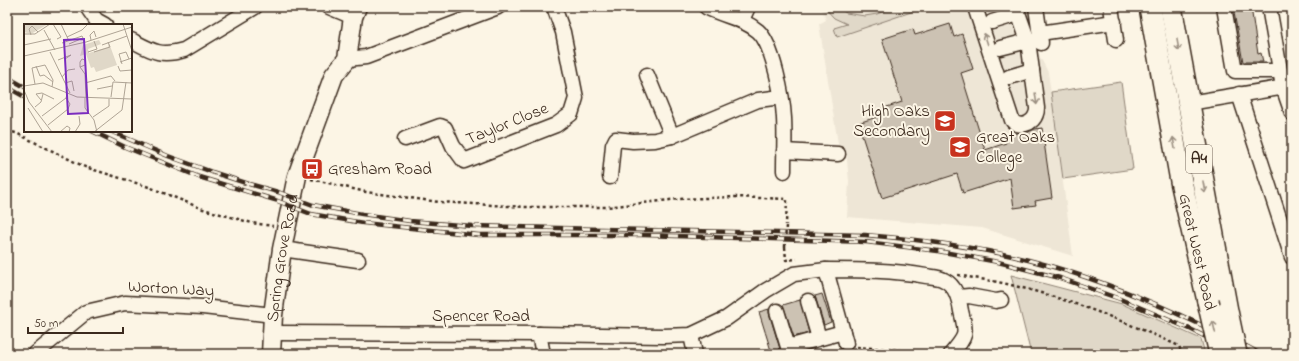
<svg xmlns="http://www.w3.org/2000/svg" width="1299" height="361" viewBox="0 0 1299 361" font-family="'Indie Flower',sans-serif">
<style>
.built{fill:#eee6d6}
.green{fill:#e0d8c8;stroke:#8e8173}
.building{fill:#ccc2b3;stroke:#3b2a1e}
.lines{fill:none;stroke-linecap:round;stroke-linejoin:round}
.minor-casing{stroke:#3b2a1e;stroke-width:17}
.major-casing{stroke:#3b2a1e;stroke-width:21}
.highway-casing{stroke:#3b2a1e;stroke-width:24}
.path{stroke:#3b2a1e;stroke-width:2.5;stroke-dasharray:3 3;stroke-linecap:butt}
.minor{stroke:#fcf5e5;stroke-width:14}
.major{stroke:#fcf5e5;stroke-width:18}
.highway{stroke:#fcf5e5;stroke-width:21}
.rail-casing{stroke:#3b2a1e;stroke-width:4.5}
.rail{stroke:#fcf5e5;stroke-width:3;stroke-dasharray:9;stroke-linecap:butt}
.highway-bridge-casing{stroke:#3b2a1e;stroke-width:24;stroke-linecap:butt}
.path-bridge{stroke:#3b2a1e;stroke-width:2.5;stroke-dasharray:3 3;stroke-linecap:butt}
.highway-bridge{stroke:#fcf5e5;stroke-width:21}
.oneway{stroke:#9c9082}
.labels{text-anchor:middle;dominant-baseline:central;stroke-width:4;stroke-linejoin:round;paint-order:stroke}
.shield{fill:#fcf5e5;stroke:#75675a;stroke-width:1}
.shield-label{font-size:16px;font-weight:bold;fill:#3b2a1e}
.poi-label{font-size:17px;fill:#3b2a1e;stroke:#fcf5e5;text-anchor:start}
.street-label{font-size:17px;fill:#3b2a1e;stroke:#fcf5e5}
.inset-road{fill:none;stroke:#afa495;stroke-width:1}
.view{fill:#7b2cbf;fill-opacity:0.15;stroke:#7b2cbf;stroke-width:2}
.inset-edge{fill:none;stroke:#3b2a1e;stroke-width:2}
</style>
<rect width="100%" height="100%" fill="#fcf5e5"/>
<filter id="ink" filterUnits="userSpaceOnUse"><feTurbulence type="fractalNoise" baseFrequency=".025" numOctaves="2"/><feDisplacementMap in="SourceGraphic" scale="8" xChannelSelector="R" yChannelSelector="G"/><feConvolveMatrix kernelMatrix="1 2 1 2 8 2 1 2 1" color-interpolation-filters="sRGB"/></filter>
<g filter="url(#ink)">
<polygon class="built" points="821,7 1032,7 1039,55 1048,72 1073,256 982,228 847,217 849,181 846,150 839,150 819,24 826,20"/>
<g class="green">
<polygon points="824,7 837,7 846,13 865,16 877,14 894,7 926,7 837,37 834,28 847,24 834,18"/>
<polygon points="1121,82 1133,169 1063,179 1051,92"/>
<polygon points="1011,275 1122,304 1201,339 1205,354 1031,354"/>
</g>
<g class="building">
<polygon points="1233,7 1251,7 1258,54 1261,53 1263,62 1243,62"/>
<polygon points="950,24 954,37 962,34 973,69 961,73 985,150 1006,143 1005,135 1016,133 1026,133 1035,129 1042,128 1052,198 1035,201 1036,205 1014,208 1010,178 963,193 957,174 882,198 858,123 877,117 875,111 902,102 882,39 913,29 915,35"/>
<polygon points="822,294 831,322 824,325 815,296"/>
<polygon points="800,300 809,333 794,337 783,305"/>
<polygon points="769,309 769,313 780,349 783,354 772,354 759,312"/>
</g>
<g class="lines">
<g class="minor-casing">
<g id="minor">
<polyline points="87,7 96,20 105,25"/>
<polyline points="329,7 353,17"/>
<path d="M706 7C723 16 743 18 758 31 773 44 783 99 784 118 785 136 784 153 784 171"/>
<path d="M975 7 1012 120C1018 129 1033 124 1036 114 1037 112 1037 110 1037 108L1028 41 1016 7"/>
<polyline points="1036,7 1041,43"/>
<polyline points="1111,7 1116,40"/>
<polyline points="1224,7 1235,71 1280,71"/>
<polyline points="1269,7 1283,87 1292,113"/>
<polyline points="742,20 748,7"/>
<polyline points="992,22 1018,14"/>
<polyline points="1040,33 1114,22"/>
<path d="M131 40C152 51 160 57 184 50L255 7"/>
<polyline points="1000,48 1028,41"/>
<polyline points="347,59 366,57 498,7"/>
<polyline points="647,75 672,136"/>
<polyline points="1009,77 1032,70"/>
<polyline points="1239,94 1292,257"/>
<polyline points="1189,103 1292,86"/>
<polyline points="405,139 440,126 445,128 453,146 464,161 556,125 571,114 576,98 563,32 554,7"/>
<polyline points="784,151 838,154"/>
<polyline points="610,177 613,145 616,139 633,141 655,140 672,136 758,100 781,97"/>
<polyline points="282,249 358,260"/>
<polyline points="958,297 969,296 996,301 1001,300"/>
<polyline points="808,301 819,338"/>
<polyline points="777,311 788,347 843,332"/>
<polyline points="272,333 539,334 663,336 691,335 727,318 765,291 794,274 826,270"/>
<polyline points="539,334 543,354"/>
<polyline points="691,335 695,354"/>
<path d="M846 343 826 270C860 270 893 270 926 276 932 277 939 277 944 280 956 286 959 299 961 311 967 335 967 335 951 354"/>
<polyline points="35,354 86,312 125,303 203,307 273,315"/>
</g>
</g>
<g class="major-casing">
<g id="major">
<path id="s1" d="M271 354 273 315 282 249 297 176 334 75 347 59 353 17 357 7"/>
</g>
</g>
<g class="highway-casing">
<g id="highway">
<polyline points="1150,7 1181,181 1208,301"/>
<polyline points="1171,7 1227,311"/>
</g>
</g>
<g class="path">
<polyline points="7,131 16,133 85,167 149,187 203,209 252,223 273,226"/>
<polyline points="311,179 366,192 439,202 526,207 606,207 679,199 735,197 787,199 786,225"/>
<polyline points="785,247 786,260 797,259"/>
<path d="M958 275C977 279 997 281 1015 286 1072 300 1126 322 1179 346L1182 354"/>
<polyline points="857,347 899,350 920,354"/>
</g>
<use href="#minor" class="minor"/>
<use href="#major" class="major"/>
<use href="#highway" class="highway"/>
<g class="rail-casing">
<g id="rail">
<polyline points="7,77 25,87"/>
<polyline points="7,87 25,97"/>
<polyline points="92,131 125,147 199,177 275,200 311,214 363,223 479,235 644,235 866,242 938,251 998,262 1060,278 1120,299 1190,329 1240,354"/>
<path d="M110 131 168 156 212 172 249 184 278 192 313 205 362 214 410 221 472 226 865 235C926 240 988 248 1047 265 1099 280 1149 300 1197 323 1218 333 1241 342 1260 354"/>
</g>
</g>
<use href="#rail" class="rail"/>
<g class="highway-bridge-casing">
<g id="highway-bridge">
<polyline points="1208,301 1220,354"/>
<polyline points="1227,311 1236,354"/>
</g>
</g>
<polyline class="path-bridge" points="785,247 786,225"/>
<use href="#highway-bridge" class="highway-bridge"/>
</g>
<defs><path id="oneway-shaft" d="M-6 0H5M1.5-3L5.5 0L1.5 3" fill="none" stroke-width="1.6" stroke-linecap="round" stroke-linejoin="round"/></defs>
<g class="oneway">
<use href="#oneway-shaft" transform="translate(986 39) rotate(-108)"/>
<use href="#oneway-shaft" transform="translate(1178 45) rotate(80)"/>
<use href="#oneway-shaft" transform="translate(1036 99) rotate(82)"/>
<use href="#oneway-shaft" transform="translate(1174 143) rotate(-100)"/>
<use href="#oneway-shaft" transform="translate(1204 187) rotate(80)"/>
<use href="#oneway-shaft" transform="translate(1214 327) rotate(-103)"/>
</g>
</g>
<defs>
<g id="school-square" transform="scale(1.15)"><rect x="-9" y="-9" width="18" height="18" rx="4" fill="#c8321e" stroke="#fcf5e5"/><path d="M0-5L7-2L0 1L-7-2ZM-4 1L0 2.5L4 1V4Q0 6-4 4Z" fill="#fff"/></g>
<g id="university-square" transform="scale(1.15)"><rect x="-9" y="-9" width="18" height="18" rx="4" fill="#c8321e" stroke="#fcf5e5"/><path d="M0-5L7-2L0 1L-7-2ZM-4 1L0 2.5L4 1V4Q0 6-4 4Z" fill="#fff"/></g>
<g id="bus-square" transform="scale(1.15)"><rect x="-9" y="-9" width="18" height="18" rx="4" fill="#c8321e" stroke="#fcf5e5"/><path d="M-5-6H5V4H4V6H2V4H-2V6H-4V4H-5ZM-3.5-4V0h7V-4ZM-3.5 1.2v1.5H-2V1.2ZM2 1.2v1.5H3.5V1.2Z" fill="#fff"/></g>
</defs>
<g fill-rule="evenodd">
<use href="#school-square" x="945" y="121"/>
<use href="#university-square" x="960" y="147"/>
<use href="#bus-square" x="312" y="169"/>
</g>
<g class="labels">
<rect class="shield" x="1186" y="145" width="26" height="28" rx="3"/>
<g class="shield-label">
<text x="1199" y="159">A4</text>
</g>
<g class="poi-label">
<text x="930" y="111" text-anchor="end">High Oaks<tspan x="930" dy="20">Secondary</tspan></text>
<text x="976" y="137">Great Oaks<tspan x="976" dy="20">College</tspan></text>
<text x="328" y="169">Gresham Road</text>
</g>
<g class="street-label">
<text transform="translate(507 124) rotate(-22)">Taylor Close</text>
<text transform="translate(1197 252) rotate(77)">Great West Road</text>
<text stroke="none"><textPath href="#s1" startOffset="97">Spring Grove Road</textPath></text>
<text transform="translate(171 289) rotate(3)">Worton Way</text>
<text x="481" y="316">Spencer Road</text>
</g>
</g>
<g transform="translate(24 24)">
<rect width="108" height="108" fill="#fcf5e5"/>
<path d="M0 0H24L7 10 0 8ZM75 16 77 20 64 25 65 29 84 23 85 19 93 41 72 48 70 43 67 44 62 30 56 32 59 21Z" fill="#e0d8c8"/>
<path class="inset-road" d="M29 0 37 13 33 15M37 0 45 17M99 0 108 27M20 6 31 26M0 10H11L26 0M7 11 5 5 8 2 14 8M43 13 58 6 64 0M67 16 66 11 70 7 72 13M38 19 58 12 59 14 45 20M0 21 27 15M78 21 103 12M26 28 46 69M64 28 73 25 70 17M70 28 86 23 84 18M0 32 62 18 108 3M34 36 47 31 41 35M96 38 108 34M98 40 95 30 102 28 105 35M61 41 56 43V38L58 35 61 36M12 42 16 52 20 51 29 58M94 42 96 47 108 46M56 43 61 50 62 74M38 53 44 46 51 45M41 59 48 57 50 67M61 59 87 52 91 57M11 60 8 44 21 41 29 56 28 63M0 62 19 59 53 73 108 75M73 65 88 62M0 66 5 78 28 108M87 73 89 58 108 59M61 74V84L70 96 73 108M17 76 12 70 18 69 30 75M11 83 17 78 19 70M4 84 19 108M18 92 42 74 43 70M69 93 85 82V75M24 101 44 85 46 80 42 74M36 108 43 102 46 104 45 108M51 108 56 100 55 92M70 108 98 86 102 58"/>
<path class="view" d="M60 15 64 89 44 90 40 16Z"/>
<rect width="108" height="108" class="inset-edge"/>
</g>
<rect width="1299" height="361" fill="none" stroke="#fcf5e5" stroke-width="24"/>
<rect x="12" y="12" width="1275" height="337" fill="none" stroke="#3b2a1e" stroke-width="1.5" filter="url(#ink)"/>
<path d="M28 327v6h95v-6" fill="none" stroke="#3b2a1e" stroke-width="2"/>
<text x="34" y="327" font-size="12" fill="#3b2a1e" stroke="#fcf5e5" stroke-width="3" paint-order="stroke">50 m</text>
</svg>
